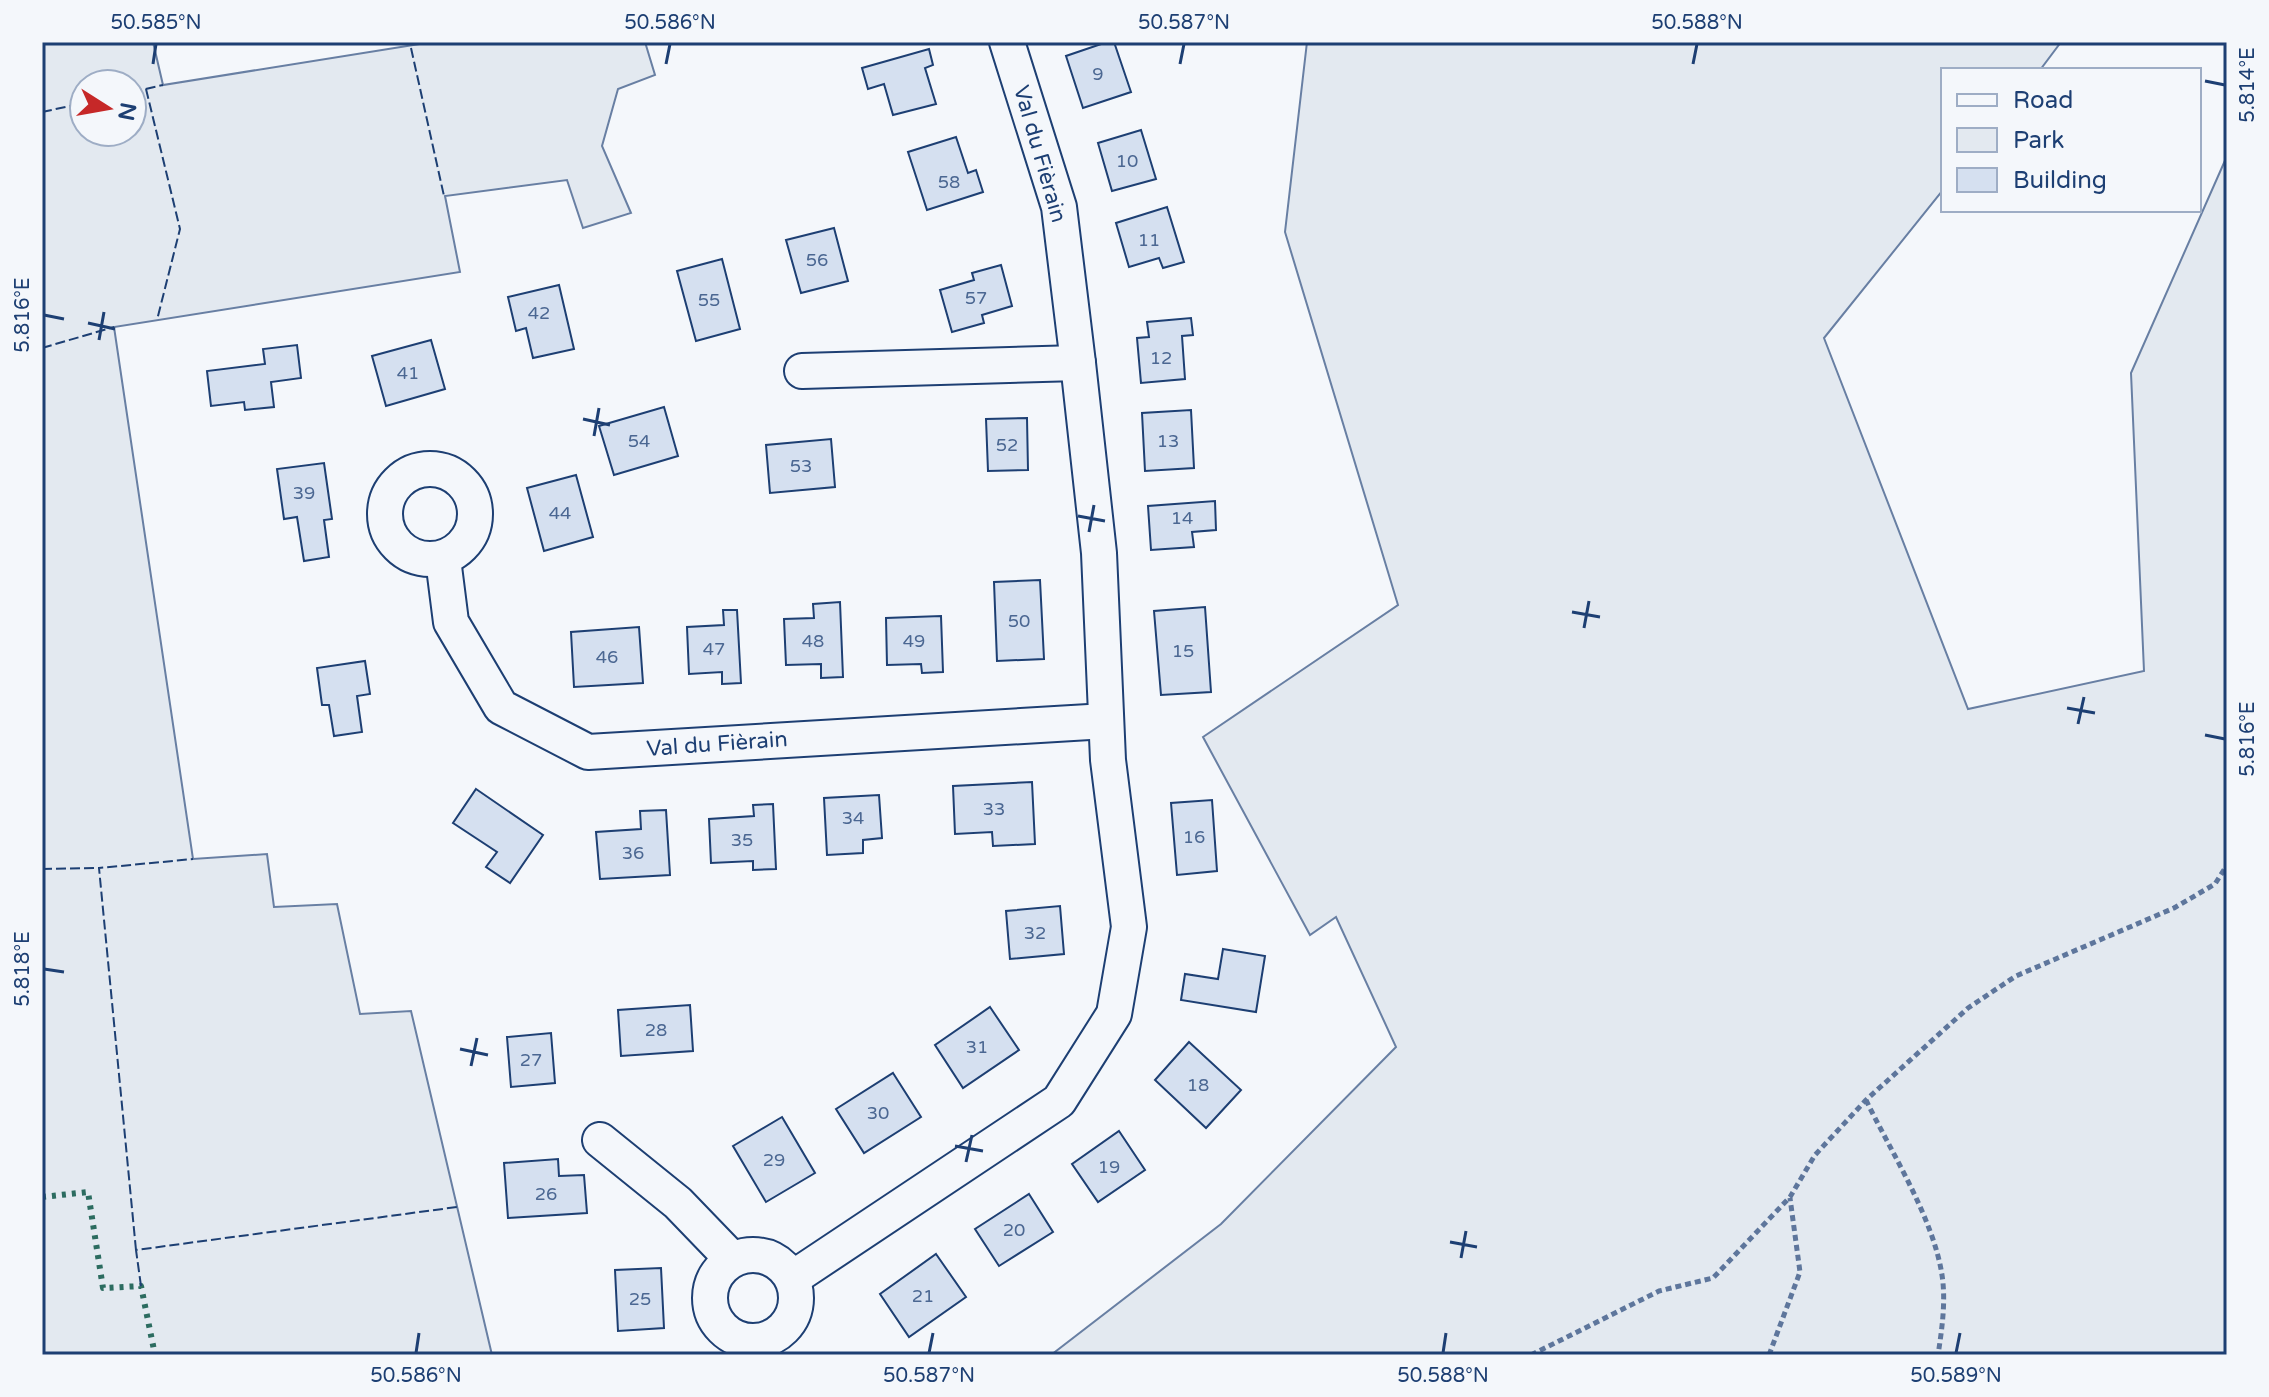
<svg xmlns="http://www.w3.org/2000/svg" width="2269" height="1397" viewBox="0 0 2269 1397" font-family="'Varela Round',sans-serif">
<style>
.green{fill:#e3e9f0;stroke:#687fa3;stroke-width:2;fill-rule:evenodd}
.building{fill:#d5e0f0;stroke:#1d3f73;stroke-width:2}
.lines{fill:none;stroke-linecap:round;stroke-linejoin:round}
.minor-casing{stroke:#1d3f73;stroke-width:38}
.path{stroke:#5e769c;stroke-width:5;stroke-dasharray:6 4;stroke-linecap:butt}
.minor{stroke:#f4f7fb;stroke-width:34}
.hedge{stroke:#2c6c60;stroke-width:6;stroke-dasharray:4 6;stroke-linecap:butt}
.fence{stroke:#1d3f73;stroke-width:2;stroke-dasharray:10 4;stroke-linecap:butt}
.ticks{fill:none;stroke:#1d3f73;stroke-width:3}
.labels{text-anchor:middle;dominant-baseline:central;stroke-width:6;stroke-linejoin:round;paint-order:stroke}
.number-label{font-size:18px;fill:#4b6792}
.street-label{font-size:22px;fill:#1d3f73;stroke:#f4f7fb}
.neatline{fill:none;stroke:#1d3f73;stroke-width:3}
.ticks-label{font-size:20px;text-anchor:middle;fill:#1d3f73}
</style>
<rect width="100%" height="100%" fill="#f4f7fb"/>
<g class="green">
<path d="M42 42H153L163 85 432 42H645L655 75 618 89 602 146 631 213 583 228 567 180 445 196 460 272 114 327 193 859 267 854 274 907 337 904 360 1014 411 1011 492 1355H42ZM84 84H132V132H84Z"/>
<polygon points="1307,42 2061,42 2040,70 1943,70 1943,190 1824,338 1968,709 2144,671 2131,373 2227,156 2227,1355 1051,1355 1221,1224 1396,1047 1336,917 1310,935 1203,737 1398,605 1285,232"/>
</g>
<g class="building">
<polygon points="1107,42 1114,42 1131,92 1083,108 1066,56"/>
<polygon points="929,49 933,65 925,68 936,104 893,115 884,84 868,89 862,68"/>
<polygon points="1141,130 1156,179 1112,191 1098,143"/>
<polygon points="956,137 968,173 976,170 983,192 927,210 908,152"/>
<polygon points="1167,207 1184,262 1163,268 1159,258 1129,267 1116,223"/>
<polygon points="834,228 848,281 801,293 786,240"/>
<polygon points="722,259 740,329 696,341 677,271"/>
<polygon points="1001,265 1012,306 982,315 984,323 952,332 940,290 974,280 972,273"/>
<polygon points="559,285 574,349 533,358 526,328 516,331 508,297"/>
<polygon points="1191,318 1193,335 1182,336 1185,379 1141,383 1137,338 1149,337 1147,322"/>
<polygon points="431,340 445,389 386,406 372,356"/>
<polygon points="297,345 301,378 271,382 274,407 245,410 244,402 211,406 207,371 265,364 263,349"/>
<polygon points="664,407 678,456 614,475 599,426"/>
<polygon points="1191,410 1194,468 1145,471 1142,413"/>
<polygon points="1027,418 1028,470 988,471 986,419"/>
<polygon points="831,439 835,487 770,493 766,445"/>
<polygon points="324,463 332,519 324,520 329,557 304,561 297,517 284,519 277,469"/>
<polygon points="576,475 593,537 544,551 527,488"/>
<polygon points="1215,501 1216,530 1192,532 1194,547 1151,550 1148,506"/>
<polygon points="1040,580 1044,659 997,661 994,582"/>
<polygon points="840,602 843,677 821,678 821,664 786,665 784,619 814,618 813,604"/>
<polygon points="1205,607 1211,692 1161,695 1154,611"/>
<polygon points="723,610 737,610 741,683 722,684 722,672 689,674 687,627 724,625"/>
<polygon points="941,616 943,672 922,673 921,664 887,665 886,618"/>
<polygon points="639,627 643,683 574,687 571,632"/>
<polygon points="365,661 370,694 357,696 362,732 334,736 329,705 322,705 317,668"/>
<polygon points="1032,782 1035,844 993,846 992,832 955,834 953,786"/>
<polygon points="476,789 543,835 510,883 486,867 497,852 453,823"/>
<polygon points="879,795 882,838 863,840 863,853 827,855 824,798"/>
<polygon points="1212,800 1217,871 1177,875 1171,803"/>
<polygon points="773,804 776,869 753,870 753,861 711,863 709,819 754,816 753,805"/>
<polygon points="666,810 670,875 600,879 596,832 641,829 640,811"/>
<polygon points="1060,906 1064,954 1010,959 1006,911"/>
<polygon points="1223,949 1265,956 1256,1012 1181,1000 1185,974 1218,979"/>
<polygon points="690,1005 693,1051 621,1056 618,1010"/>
<polygon points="990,1007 1019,1050 963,1088 935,1045"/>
<polygon points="551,1033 555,1083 511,1087 507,1037"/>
<polygon points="1189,1042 1241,1090 1206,1128 1155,1080"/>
<polygon points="893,1073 921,1117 864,1153 836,1109"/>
<polygon points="782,1117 815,1173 766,1202 733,1146"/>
<polygon points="1119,1131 1145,1170 1098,1202 1072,1164"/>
<polygon points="558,1159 559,1176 584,1175 587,1213 508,1218 504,1163"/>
<polygon points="1029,1194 1053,1232 999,1266 975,1229"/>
<polygon points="936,1254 966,1297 909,1337 880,1294"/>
<polygon points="661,1268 664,1328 618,1331 615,1270"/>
</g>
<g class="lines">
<g class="minor-casing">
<g id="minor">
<polyline points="802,371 1078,363"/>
<circle cx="430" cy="514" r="45"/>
<polyline points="443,559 451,622 501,707 588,752 1106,721"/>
<polyline points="600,1140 678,1203 731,1258"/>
<circle cx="753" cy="1298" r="43"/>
<polyline points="793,1278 1059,1101 1114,1014 1129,927 1108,760 1099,553 1078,363 1059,207 1007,42"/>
</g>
</g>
<g class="path">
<path d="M1866 1100C1891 1152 1933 1217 1942 1275 1946 1301 1942 1329 1938 1355"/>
<polyline points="1531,1355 1659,1291 1713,1278 1790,1197 1815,1155 1866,1100 1968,1008 2016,976 2174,908 2215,884 2227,865"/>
<polyline points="1769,1355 1800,1272 1790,1198"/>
</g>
<use href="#minor" class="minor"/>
<polyline class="hedge" points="42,1197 88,1192 103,1288 141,1286 155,1355"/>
<g class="fence">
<polyline points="411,48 444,196"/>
<polyline points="146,89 180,229 157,320"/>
<polyline points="132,92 163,85"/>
<polyline points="42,112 84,103"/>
<polyline points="42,348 114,327"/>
<polyline points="42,869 99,868"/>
<polyline points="136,1250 99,868 193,859"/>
<polyline points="141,1286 136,1250 457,1207"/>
</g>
</g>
<path class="ticks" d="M153 64 156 44M666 64 670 44M1180 64 1184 44M1693 64 1697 44M2205 81 2225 85M44 315 64 319M88 323 115 329M99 340 104 312M583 419 610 425M594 436 599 408M1078 516 1105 521M1089 532 1094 505M1572 612 1600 617M1584 628 1589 601M2067 708 2095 713M2078 724 2084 697M2205 735 2225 739M44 969 64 972M460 1049 488 1055M471 1066 477 1038M955 1146 983 1151M966 1162 972 1135M1450 1242 1477 1247M1461 1258 1466 1231M416 1353 419 1333M929 1353 933 1333M1443 1353 1446 1333M1956 1353 1960 1333"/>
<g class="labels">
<g class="number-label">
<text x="1098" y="74">9</text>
<text x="1127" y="161">10</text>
<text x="949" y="182">58</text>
<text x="1149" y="240">11</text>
<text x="817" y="260">56</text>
<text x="976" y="298">57</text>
<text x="709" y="300">55</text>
<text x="539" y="313">42</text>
<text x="1161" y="358">12</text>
<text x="408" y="373">41</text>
<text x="639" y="441">54</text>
<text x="1168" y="441">13</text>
<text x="1007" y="445">52</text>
<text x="801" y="466">53</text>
<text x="304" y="493">39</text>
<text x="560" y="513">44</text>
<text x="1182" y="518">14</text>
<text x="1019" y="621">50</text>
<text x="813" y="641">48</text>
<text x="914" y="641">49</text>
<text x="714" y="649">47</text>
<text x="1183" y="651">15</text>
<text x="607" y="657">46</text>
<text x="994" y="809">33</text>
<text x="853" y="818">34</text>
<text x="1194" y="837">16</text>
<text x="742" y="840">35</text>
<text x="633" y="853">36</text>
<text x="1035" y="933">32</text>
<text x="656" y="1030">28</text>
<text x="977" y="1047">31</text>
<text x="531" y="1060">27</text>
<text x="1198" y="1085">18</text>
<text x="878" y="1113">30</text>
<text x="774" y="1160">29</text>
<text x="1109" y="1167">19</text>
<text x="546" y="1194">26</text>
<text x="1014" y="1230">20</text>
<text x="923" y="1296">21</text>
<text x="640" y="1299">25</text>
</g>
<g class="street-label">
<text transform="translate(1040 154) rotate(74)">Val du Fièrain</text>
<text transform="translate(717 744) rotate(-4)">Val du Fièrain</text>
</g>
</g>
<rect width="2269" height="1397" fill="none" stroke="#f4f7fb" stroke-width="88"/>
<rect x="1941" y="68" width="260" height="144" fill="#f4f7fb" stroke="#9eadc5" stroke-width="2"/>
<rect x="1957" y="94" width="40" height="12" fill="#f4f7fb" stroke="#9eadc5" stroke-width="2"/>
<text x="2013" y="108" font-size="24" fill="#1d3f73">Road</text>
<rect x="1957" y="128" width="40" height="24" fill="#e3e9f0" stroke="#9eadc5" stroke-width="2"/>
<text x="2013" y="148" font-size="24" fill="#1d3f73">Park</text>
<rect x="1957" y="168" width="40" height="24" fill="#d5e0f0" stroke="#9eadc5" stroke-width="2"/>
<text x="2013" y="188" font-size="24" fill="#1d3f73">Building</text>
<g transform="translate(108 108) rotate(101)"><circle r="38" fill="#f4f7fb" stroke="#9eadc5" stroke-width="2"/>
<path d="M0-6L14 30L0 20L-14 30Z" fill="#c62828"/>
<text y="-12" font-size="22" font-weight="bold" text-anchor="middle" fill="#1d3f73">N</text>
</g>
<rect x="44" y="44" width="2181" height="1309" class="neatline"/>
<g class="ticks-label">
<text x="156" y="29">50.585°N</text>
<text x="670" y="29">50.586°N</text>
<text x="1184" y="29">50.587°N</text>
<text x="1697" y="29">50.588°N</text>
<text transform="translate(2247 85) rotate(-90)" y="7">5.814°E</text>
<text transform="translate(22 315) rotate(-90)" y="7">5.816°E</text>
<text transform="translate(2247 739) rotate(-90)" y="7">5.816°E</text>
<text transform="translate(22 969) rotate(-90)" y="7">5.818°E</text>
<text x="416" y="1382">50.586°N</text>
<text x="929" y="1382">50.587°N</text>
<text x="1443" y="1382">50.588°N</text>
<text x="1956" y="1382">50.589°N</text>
</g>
</svg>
